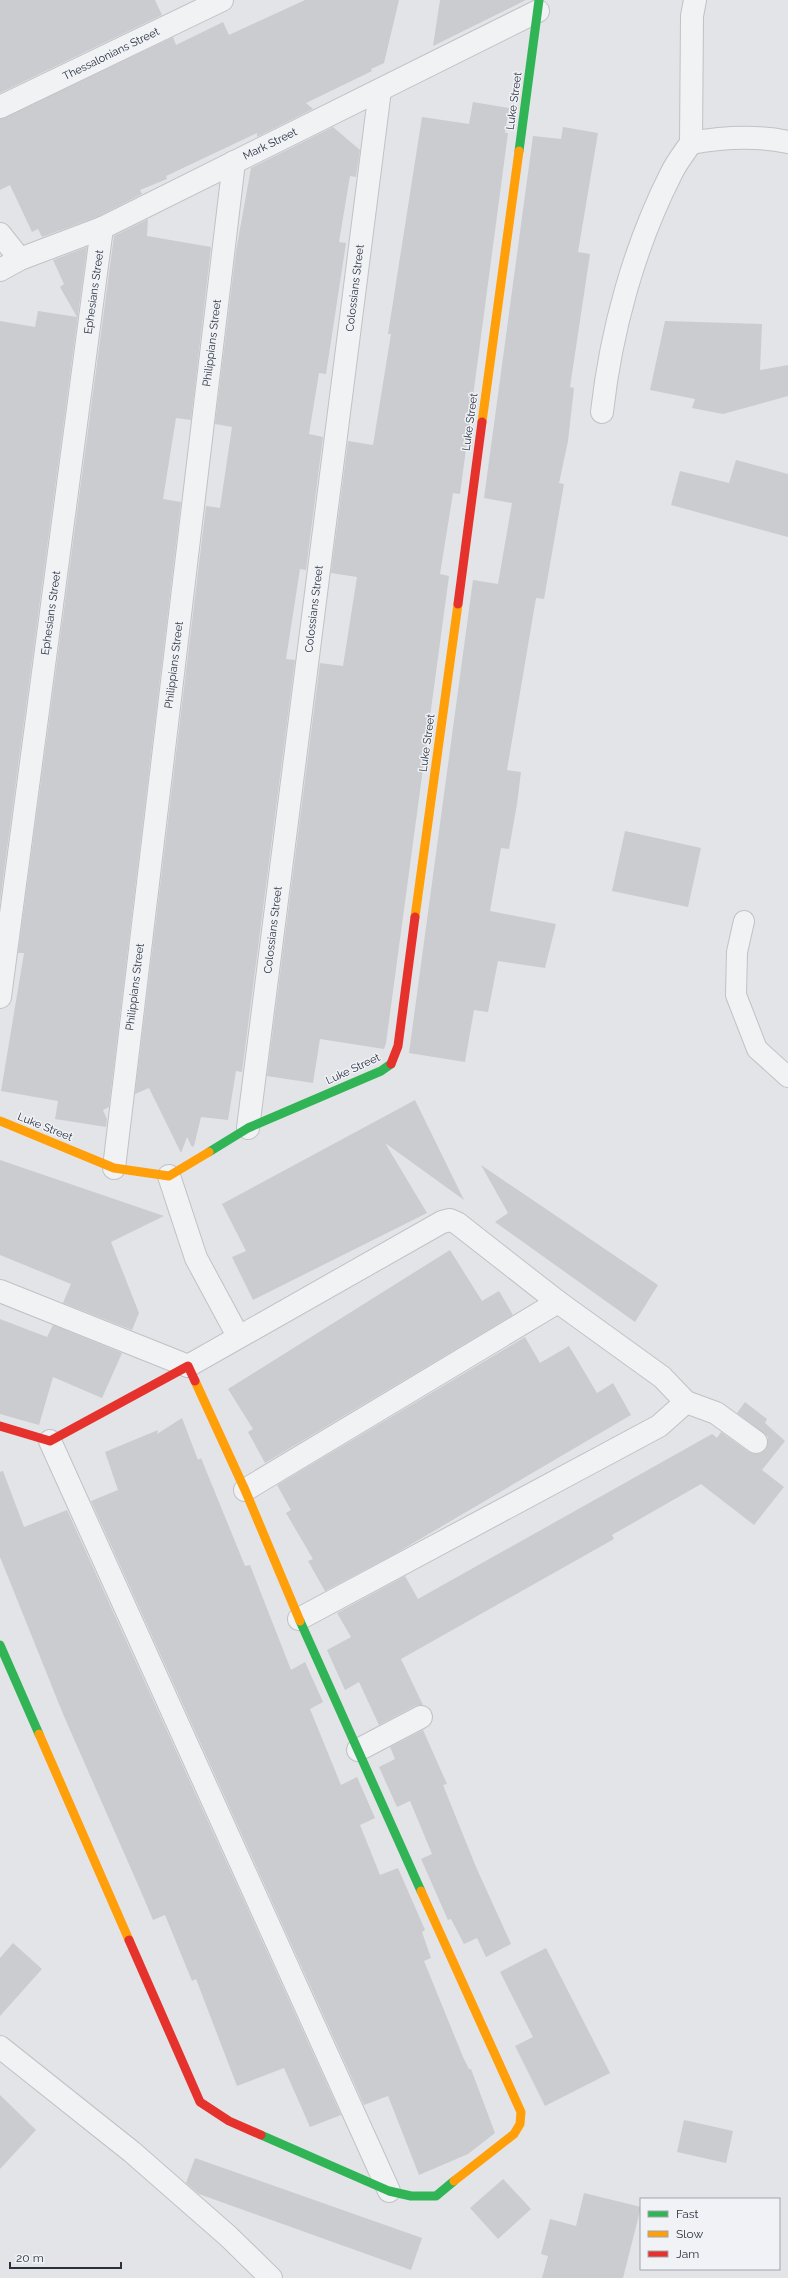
<svg xmlns="http://www.w3.org/2000/svg" width="788" height="2278" viewBox="0 0 788 2278" font-family="Raleway,sans-serif">
<style>
.building{fill:#cacccf}
.lines{fill:none;stroke-linecap:round;stroke-linejoin:round}
.lane-casing{stroke:#c0c2c5;stroke-width:22}
.street-casing{stroke:#c0c2c5;stroke-width:24}
.lane{stroke:#f1f2f4;stroke-width:20}
.street{stroke:#f1f2f4;stroke-width:22}
.fast{stroke:#30b455;stroke-width:9}
.slow{stroke:#ff9f0a;stroke-width:9}
.jam{stroke:#e5322d;stroke-width:9}
.labels{text-anchor:middle;dominant-baseline:central;stroke-width:3;stroke-linejoin:round;paint-order:stroke}
.street-label{font-size:11px;fill:#29313f;stroke:#f0f2f6}
</style>
<rect width="100%" height="100%" fill="#e2e4e7"/>
<g class="building">
<polygon points="0,0 155,0 162,15 0,93"/>
<polygon points="305,0 399,0 384,63 371,69 372,71 306,103 313,109 257,137 257,133 166,176 167,179 140,190 142,194 97,217 42,237 38,229 32,232 10,185 0,190 0,119 173,37 176,45 223,22 229,35"/>
<polygon points="440,0 526,0 433,46"/>
<polygon points="473,102 509,108 505,133 508,133 460,494 453,493 440,574 449,576 386,1043 384,1049 320,1039 313,1083 267,1076 320,663 343,666 357,577 331,573 348,441 373,445 391,334 388,334 422,117 469,124"/>
<polygon points="333,127 360,150 356,177 350,176 339,242 346,243 326,374 319,373 309,434 323,437 306,570 300,569 286,659 295,660 242,1072 236,1071 228,1120 201,1117 194,1146 192,1147 187,1137 181,1153 149,1088 135,1094 206,506 220,508 232,427 215,424 236,251 251,168"/>
<polygon points="563,127 598,133 578,252 590,254 570,387 574,388 568,441 559,483 564,484 544,599 536,598 507,770 521,772 517,804 509,849 501,848 490,911 556,924 545,968 498,961 488,1012 474,1010 465,1062 409,1053 473,580 498,584 512,503 484,498 533,136 561,139"/>
<polygon points="148,219 147,236 211,247 191,420 176,418 163,499 181,502 109,1107 103,1110 107,1119 106,1127 55,1119 58,1101 1,1091 24,953 18,953 114,236"/>
<polygon points="87,247 0,902 0,321 35,327 38,311 77,317 60,287 64,284 53,260"/>
<polygon points="665,321 762,324 760,370 788,365 788,396 723,414 692,408 695,399 650,390"/>
<polygon points="736,460 788,474 788,537 671,505 680,471 729,483"/>
<polygon points="625,831 701,848 688,907 612,891"/>
<polygon points="415,1100 464,1200 385,1143 427,1213 253,1300 232,1257 246,1251 222,1204"/>
<polygon points="0,1160 164,1216 111,1242 139,1313 132,1330 63,1303 71,1284 0,1255"/>
<polygon points="481,1165 658,1285 635,1322 495,1222 508,1213"/>
<polygon points="450,1250 482,1301 499,1291 513,1315 265,1463 248,1432 253,1429 228,1389"/>
<polygon points="0,1319 47,1337 53,1325 122,1353 102,1398 53,1377 39,1425 0,1414"/>
<polygon points="525,1337 540,1363 569,1346 597,1393 613,1383 631,1415 393,1555 325,1591 308,1561 313,1559 286,1513 291,1510 277,1485"/>
<polygon points="745,1402 767,1419 765,1423 785,1441 762,1470 784,1487 754,1525 701,1484 612,1535 614,1539 401,1659 423,1705 415,1706 379,1725 359,1682 345,1690 327,1650 351,1637 337,1613 405,1576 418,1599 712,1434 717,1438 721,1432 749,1452 755,1454 761,1453 766,1449 768,1437 737,1413"/>
<polygon points="182,1418 198,1460 201,1458 245,1566 250,1565 291,1670 305,1662 323,1702 310,1709 341,1785 357,1777 375,1818 360,1825 380,1875 398,1868 425,1930 422,1932 431,1958 424,1961 463,2057 469,2069 471,2069 495,2133 468,2154 419,2175 388,2096 364,2105 91,1501 118,1490 105,1452 158,1430 157,1434"/>
<polygon points="3,1471 24,1527 67,1510 341,2115 310,2127 284,2068 237,2086 196,1979 192,1981 165,1915 153,1920 139,1887 63,1714 0,1557 0,1472"/>
<polygon points="423,1730 447,1784 443,1785 476,1867 511,1944 486,1957 477,1938 464,1944 451,1919 448,1920 421,1859 432,1854 410,1801 397,1807 379,1767 395,1759 390,1747"/>
<polygon points="13,1943 42,1969 0,2016 0,1958"/>
<polygon points="546,1948 610,2073 545,2106 515,2046 533,2037 500,1972"/>
<polygon points="0,2095 36,2130 0,2169"/>
<polygon points="684,2120 733,2131 726,2163 677,2152"/>
<polygon points="195,2158 422,2238 411,2270 199,2194 186,2183"/>
<polygon points="503,2179 531,2209 498,2239 470,2208"/>
<polygon points="584,2193 641,2207 623,2278 542,2278 548,2256 541,2254 550,2219 576,2226"/>
</g>
<g class="lines">
<g class="lane-casing">
<polyline id="lane" points="744,921 737,952 736,995 757,1049 788,1077"/>
</g>
<g class="street-casing">
<g id="street">
<polyline points="0,107 222,0"/>
<polyline points="691,143 692,16 695,0"/>
<polyline points="0,234 20,259"/>
<polyline points="0,270 20,259 102,228 538,11"/>
<path d="M602 412C611 331 634 247 671 174 676 163 684 153 691 143 724 137 755 135 788 142"/>
<polyline points="0,997 102,228"/>
<polyline points="248,1128 380,90"/>
<polyline points="114,1168 234,162"/>
<polyline points="169,1176 196,1258 238,1336"/>
<polyline points="0,1291 188,1366 442,1222 450,1220 457,1223 558,1302 662,1377 686,1402 659,1426 299,1619"/>
<polyline points="686,1402 716,1413 756,1442"/>
<polyline points="50,1441 389,2191"/>
<polyline points="245,1490 558,1302"/>
<polyline points="358,1750 421,1717"/>
<polyline points="0,2047 132,2152 228,2236 271,2278"/>
</g>
</g>
<use href="#lane" class="lane"/>
<use href="#street" class="street"/>
<g class="fast">
<polyline points="519,151 539,0"/>
<polyline points="209,1152 248,1128 381,1071 391,1064"/>
<polyline points="300,1621 421,1891"/>
<polyline points="0,1645 39,1734"/>
<polyline points="261,2135 389,2191 411,2196 436,2196 454,2181"/>
</g>
<g class="slow">
<polyline points="482,422 519,151"/>
<polyline points="415,917 458,604"/>
<polyline points="0,1121 114,1168 169,1176 209,1152"/>
<polyline points="195,1381 245,1490 300,1621"/>
<polyline points="39,1734 129,1940"/>
<polyline points="421,1891 521,2112 520,2124 514,2134 454,2181"/>
</g>
<g class="jam">
<polyline points="458,604 482,422"/>
<polyline points="391,1064 398,1046 415,917"/>
<polyline points="0,1426 50,1441 188,1366 195,1381"/>
<polyline points="129,1940 200,2102 229,2121 261,2135"/>
</g>
</g>
<g class="labels">
<g class="street-label">
<text transform="translate(111 54) rotate(-26)">Thessalonians Street</text>
<text transform="translate(514 101) rotate(-82)">Luke Street</text>
<text transform="translate(270 144) rotate(-26)">Mark Street</text>
<text transform="translate(355 288) rotate(-83)">Colossians Street</text>
<text transform="translate(94 292) rotate(-82)">Ephesians Street</text>
<text transform="translate(212 343) rotate(-83)">Philippians Street</text>
<text transform="translate(470 422) rotate(-82)">Luke Street</text>
<text transform="translate(314 609) rotate(-83)">Colossians Street</text>
<text transform="translate(51 613) rotate(-82)">Ephesians Street</text>
<text transform="translate(174 665) rotate(-83)">Philippians Street</text>
<text transform="translate(427 743) rotate(-82)">Luke Street</text>
<text transform="translate(273 930) rotate(-83)">Colossians Street</text>
<text transform="translate(135 987) rotate(-83)">Philippians Street</text>
<text transform="translate(353 1069) rotate(-25)">Luke Street</text>
<text transform="translate(45 1127) rotate(22)">Luke Street</text>
</g>
</g>
<rect x="640" y="2198" width="140" height="72" fill="#f0f2f6" stroke="#a0a5ad"/>
<rect x="648" y="2211" width="20" height="6" fill="#30b455" stroke="#a0a5ad"/>
<text x="676" y="2218" font-size="12" fill="#29313f">Fast</text>
<rect x="648" y="2231" width="20" height="6" fill="#ff9f0a" stroke="#a0a5ad"/>
<text x="676" y="2238" font-size="12" fill="#29313f">Slow</text>
<rect x="648" y="2251" width="20" height="6" fill="#e5322d" stroke="#a0a5ad"/>
<text x="676" y="2258" font-size="12" fill="#29313f">Jam</text>
<path d="M10 2262v6h111v-6" fill="none" stroke="#29313f" stroke-width="2"/>
<text x="16" y="2262" font-size="12" fill="#29313f" stroke="#f0f2f6" stroke-width="3" paint-order="stroke">20 m</text>
</svg>
